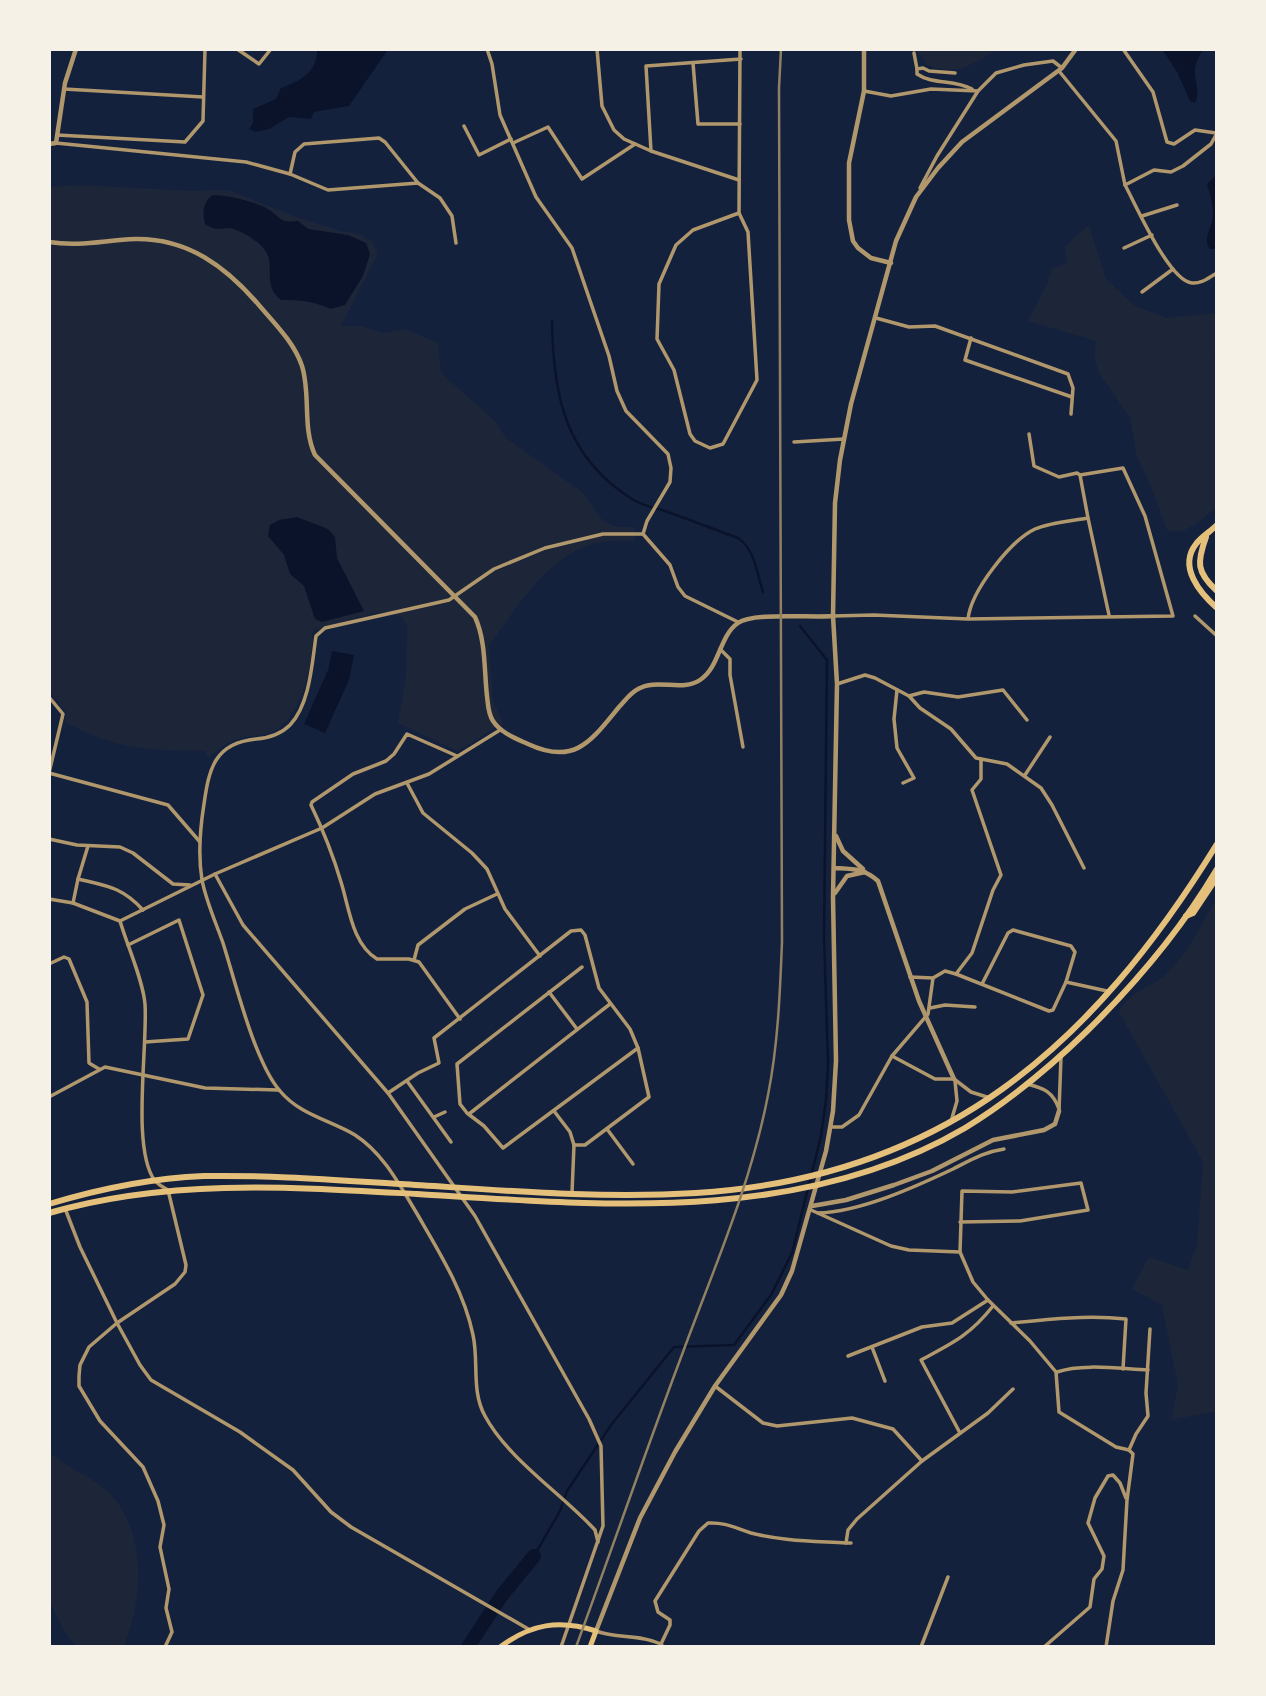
<svg xmlns="http://www.w3.org/2000/svg" width="1266" height="1696" viewBox="0 0 1266 1696" font-family="'Roboto Condensed',sans-serif">
<style>
.green{fill:#1d2539}
.water{fill:#0b132b}
.lines{fill:none;stroke-linecap:round;stroke-linejoin:round}
.stream{stroke:#0b132b;stroke-width:2.5}
.river{stroke:#0b132b;stroke-width:14}
.minor{stroke:#b1986c;stroke-width:3.5}
.tertiary{stroke:#b1986c;stroke-width:4.5}
.secondary{stroke:#e5c07b;stroke-width:5}
.primary{stroke:#e5c07b;stroke-width:6}
.trunk{stroke:#e5c07b;stroke-width:6}
.rail{stroke:#918062;stroke-width:2.5}
</style>
<rect width="100%" height="100%" fill="#14213d"/>
<g class="green">
<path d="M916 49H997C970 65 959 77 927 65Z"/>
<path d="M81 185 190 191 228 190 299 218 341 231 360 234 372 242 378 253 341 326H360L385 333 406 329 438 343 441 373 494 420 506 438 582 492 603 521 617 527H635V541C623 541 610 540 597 543 547 555 518 607 489 645L493 701 503 723 458 751 398 723 406 676 407 625 400 616 380 612 314 630 312 634C314 662 301 719 273 732 266 735 258 735 251 736 232 739 222 745 208 758L205 751C146 750 118 750 65 722L66 712 49 691V187Z"/>
<path d="M1089 225 1106 279 1135 306 1167 318 1217 313V352L1214 355 1217 357V508C1202 517 1187 537 1167 530L1149 481 1137 457 1130 418 1099 373 1094 355 1096 341 1028 321 1047 284 1052 269 1067 263 1065 246Z"/>
<path d="M1217 897V1411L1171 1420 1178 1385 1162 1305 1132 1289 1149 1257 1188 1270 1197 1245 1203 1162 1119 1012C1128 991 1154 988 1169 971 1189 951 1203 922 1217 897Z"/>
<path d="M49 1452C66 1468 90 1475 107 1491 147 1528 144 1601 123 1647H77L63 1629 49 1600Z"/>
</g>
<g class="water">
<path d="M317 49 387 51 349 106 314 112 311 119 289 117 269 129 256 132 249 129 253 123V109L276 99 281 88C300 81 318 72 317 49Z"/>
<path d="M1162 49H1203C1199 57 1195 63 1195 72 1195 84 1201 92 1195 103L1190 101 1177 72Z"/>
<path d="M1217 174V249H1210C1202 238 1213 227 1213 214 1213 204 1210 194 1207 184Z"/>
<path d="M213 195C228 195 256 202 268 209 282 218 278 223 298 221L308 229 348 235 366 243 370 254 363 276 345 305 331 309C313 301 300 300 281 300 261 284 277 265 264 249 259 242 245 233 236 230 224 225 220 234 205 224 202 213 203 201 213 195Z"/>
<polygon points="297,517 328,529 335,537 337,558 364,611 322,622 315,619 304,586 290,574 284,555 268,536 270,525 279,520"/>
<polygon points="332,651 354,655 349,680 325,733 304,724 328,670"/>
</g>
<g class="lines">
<g class="stream">
<path d="M552 321C553 395 565 457 632 499 641 505 652 507 662 510 688 519 713 529 738 538 755 549 757 574 763 592"/>
<polyline points="534,1556 560,1511 567,1491 611,1425 674,1347 734,1345 771,1295 792,1253 821,1136 826,1100 828,1063 824,936 827,660 800,626"/>
</g>
<polyline class="river" points="468,1647 502,1595 534,1556"/>
<g class="minor">
<polyline points="237,49 259,64 271,49"/>
<polyline points="487,49 492,64 500,115 536,197 572,248 609,356 617,391 626,411 668,454 671,468 670,482 647,521 643,534"/>
<polyline points="597,49 602,106 614,130 624,139 651,151 739,180"/>
<polyline points="1123,49 1153,92 1167,142 1174,144 1195,130 1216,133"/>
<polyline points="914,53 917,69"/>
<polyline points="693,63 698,124 740,124"/>
<polyline points="1059,71 1116,141 1125,185 1154,170 1171,172 1183,166 1211,144 1217,133"/>
<path d="M955 73 929 71 923 68 917 69V74C933 85 954 79 972 89"/>
<polyline points="64,89 203,97"/>
<polyline points="864,91 891,96 931,89 978,91 996,73 1024,65 1053,61 1062,68"/>
<polyline points="464,126 479,155 511,139"/>
<polyline points="57,135 185,142 203,121 205,49"/>
<polyline points="56,143 246,162 290,174 328,190 418,183 440,198 452,216 456,243"/>
<polyline points="513,143 548,127 582,179 635,144"/>
<polyline points="651,151 646,66 741,59"/>
<polyline points="290,174 295,152 304,144 379,138 385,142 418,183"/>
<path d="M1125 185C1136 205 1169 281 1192 283 1202 284 1209 277 1217 273"/>
<polyline points="920,188 937,156 978,91"/>
<polygon points="739,213 748,232 757,380 723,444 710,448 695,441 690,434 674,370 657,339 659,284 676,245 693,230"/>
<polyline points="739,213 740,49"/>
<polyline points="1142,216 1177,205"/>
<polyline points="1124,248 1152,235"/>
<polyline points="1142,292 1173,269"/>
<polyline points="876,318 909,327 935,326 1068,374 1073,388 1071,414"/>
<polyline points="971,338 965,360 1072,397"/>
<polyline points="1029,434 1034,466 1059,477 1077,473 1080,475"/>
<polyline points="794,442 844,439"/>
<polyline points="1088,518 1109,615"/>
<path d="M833 616 874 615 968 619 1173 616 1145 516 1123 468 1080 475 1088 518C1071 521 1051 522 1035 529 1010 541 971 591 968 619"/>
<polyline points="1195,616 1217,636"/>
<polyline points="720,649 730,659 730,675 743,747"/>
<polyline points="837,684 865,675 875,678 909,696 924,692 958,697 1003,690 1027,720"/>
<polyline points="897,690 894,719 897,748 914,778 903,783"/>
<polyline points="909,696 920,708 951,729 976,758 1007,764 1041,788 1052,805 1084,868"/>
<polyline points="49,697 63,714 49,773"/>
<path d="M457 756 407 734 394 754 386 761 353 774 312 802 311 805C323 830 333 855 341 882 349 907 352 944 377 959H409L419 962 460 1019"/>
<polyline points="49,773 168,805 200,842"/>
<polyline points="1025,775 1050,737"/>
<polyline points="407,783 423,813 472,853 487,869 505,909 540,956"/>
<polyline points="49,839 77,845 120,847 133,853 173,884 190,885"/>
<path d="M88 846 78 879C107 886 122 887 143 910"/>
<polyline points="215,874 243,925 388,1093 475,1216 589,1419 601,1446 603,1526 561,1647"/>
<polyline points="49,899 73,903 120,921"/>
<polyline points="73,903 78,879"/>
<polyline points="128,945 179,920 203,995 188,1039 145,1042"/>
<polyline points="414,960 418,945 465,909 497,894"/>
<polyline points="49,964 64,957 69,959 87,1002 89,1063 99,1069"/>
<polyline points="582,967 457,1064 460,1104 467,1113 484,1126 503,1148 638,1048"/>
<polyline points="956,974 972,953 993,890 1001,875 972,790 981,779 981,759"/>
<polyline points="910,977 933,978 945,971 956,974 1049,1011 1053,1010 1066,982"/>
<polyline points="982,984 1008,933 1013,930 1071,946 1075,952 1066,982 1107,991"/>
<polyline points="549,992 577,1029"/>
<polyline points="930,1008 945,1005 975,1007"/>
<polyline points="892,1056 935,1079 954,1079 971,1092 987,1097"/>
<polyline points="407,1081 451,1142"/>
<path d="M1027 1084C1044 1088 1053 1092 1059 1109"/>
<polyline points="388,1093 418,1073 439,1063 434,1038 571,931 581,930 585,935 599,988 630,1029 638,1048 649,1097 585,1145 574,1145 572,1193"/>
<polyline points="49,1097 105,1067 205,1088 278,1090"/>
<polyline points="554,1111 570,1132 574,1145"/>
<polyline points="1059,1111 1061,1057"/>
<polyline points="469,1114 610,1004"/>
<polyline points="434,1117 445,1112"/>
<polyline points="952,1118 957,1101 955,1081"/>
<polyline points="831,1127 842,1127 859,1115 892,1056 928,1014 933,978"/>
<polyline points="607,1129 633,1164"/>
<polyline points="811,1210 891,1246 909,1250 960,1252"/>
<polyline points="66,1211 80,1247 117,1323 140,1365 151,1380 240,1432 293,1470 331,1512 351,1527 530,1630"/>
<path d="M818 1213C860 1212 915 1187 953 1169 971 1160 984 1152 1004 1149"/>
<polyline points="960,1222 1020,1221 1088,1210 1081,1183 1012,1192 962,1191 960,1252 973,1282 988,1300 1030,1341 1056,1372 1059,1412 1116,1447 1129,1450"/>
<path d="M1011 1323C1050 1319 1087 1315 1126 1319L1123 1369"/>
<polyline points="872,1347 885,1381"/>
<polyline points="848,1356 922,1327 952,1323 988,1300"/>
<path d="M1057 1372C1082 1363 1122 1369 1148 1370"/>
<polyline points="715,1386 763,1423 777,1426 852,1418 893,1429 922,1461 988,1413 1013,1389"/>
<path d="M960 1433 921 1360C953 1343 970 1335 993 1306"/>
<path d="M598 1542 595 1530C562 1494 508 1459 485 1416 471 1391 479 1362 473 1335 464 1291 438 1250 416 1212 399 1184 383 1153 355 1135 330 1120 300 1115 280 1091 255 1063 235 981 223 943 216 923 206 901 202 880 198 856 200 829 204 804 209 768 215 743 256 739 269 738 281 734 290 725 310 704 312 663 316 636L325 628 449 600 494 569 545 548 603 534H643L670 565 678 587 685 596 738 622"/>
<polyline points="851,1543 846,1543 848,1530 857,1519 922,1461"/>
<path d="M596 1631C617 1639 639 1634 661 1644L663 1647"/>
<path d="M661 1644 670 1625V1620L658 1612 655 1601 699 1531 708 1523C725 1522 735 1528 751 1533 782 1541 814 1541 846 1543"/>
<path d="M165 1647 172 1632 166 1608 169 1589 160 1547 164 1525 158 1501 143 1467 100 1421 79 1386V1376L80 1365 89 1347 117 1323 175 1284 185 1272 186 1265 168 1190C164 1188 158 1184 155 1181 131 1149 148 1046 145 1004 143 980 127 945 120 921L215 874 322 828 375 794 429 774 500 730"/>
<polyline points="921,1647 948,1577"/>
<polyline points="1044,1647 1090,1607 1094,1579 1102,1569 1104,1556 1088,1523 1095,1498 1108,1476 1113,1475 1120,1483 1126,1498"/>
<polyline points="1106,1647 1113,1601 1123,1570 1127,1500 1133,1454 1129,1450 1136,1434 1148,1416 1146,1393 1150,1329"/>
</g>
<g class="tertiary">
<polyline points="864,49 864,91 849,163 849,220 853,241 858,248 871,258 891,263"/>
<polyline points="49,144 56,143 65,83 76,49"/>
<path d="M49 242C80 247 105 240 135 239 188 238 226 267 258 304 274 323 294 342 302 366 311 395 302 427 315 455L475 617C486 641 484 670 487 696 488 704 488 714 493 721 501 733 515 738 528 744 575 766 591 741 619 707 625 701 630 693 638 689 657 678 682 692 700 680 720 667 719 636 738 623 753 612 811 618 833 616"/>
<polyline points="836,836 843,851 863,869"/>
<path d="M834 868C852 869 864 868 878 881L919 1001 954 1079"/>
<polyline points="835,893 847,876 865,872"/>
<polyline points="812,1206 846,1200 894,1185 932,1171 993,1140 1044,1130 1055,1124 1059,1111"/>
<polyline points="596,1631 640,1518 675,1452 715,1386 781,1295 792,1271 826,1151 833,1111 836,1061 833,897 837,684 833,616 835,503 840,460 851,404 896,241 916,197 938,168 962,142 1062,68 1076,49"/>
</g>
<path class="secondary" d="M500 1647C531 1624 559 1619 596 1631L590 1647"/>
<g class="primary">
<path d="M1217 525C1211 531 1201 537 1196 544 1178 567 1200 593 1217 608"/>
<path d="M1206 537C1197 562 1196 572 1217 591"/>
<polyline points="1186,916 1193,913 1217,877"/>
</g>
<g class="trunk">
<path d="M49 1204C99 1189 152 1178 204 1176 269 1175 335 1180 401 1184 499 1190 598 1199 696 1193 943 1178 1092 1047 1217 844"/>
<path d="M49 1213C169 1178 294 1187 417 1194 600 1205 800 1225 965 1128 1009 1101 1050 1067 1087 1031 1136 983 1182 928 1217 869"/>
</g>
<path class="rail" d="M576 1647C612 1549 646 1450 683 1352 714 1268 751 1184 768 1095 778 1045 780 993 782 942L779 88 781 49"/>
</g>
<rect width="1266" height="1696" fill="none" stroke="#f6f1e7" stroke-width="102"/>
</svg>
